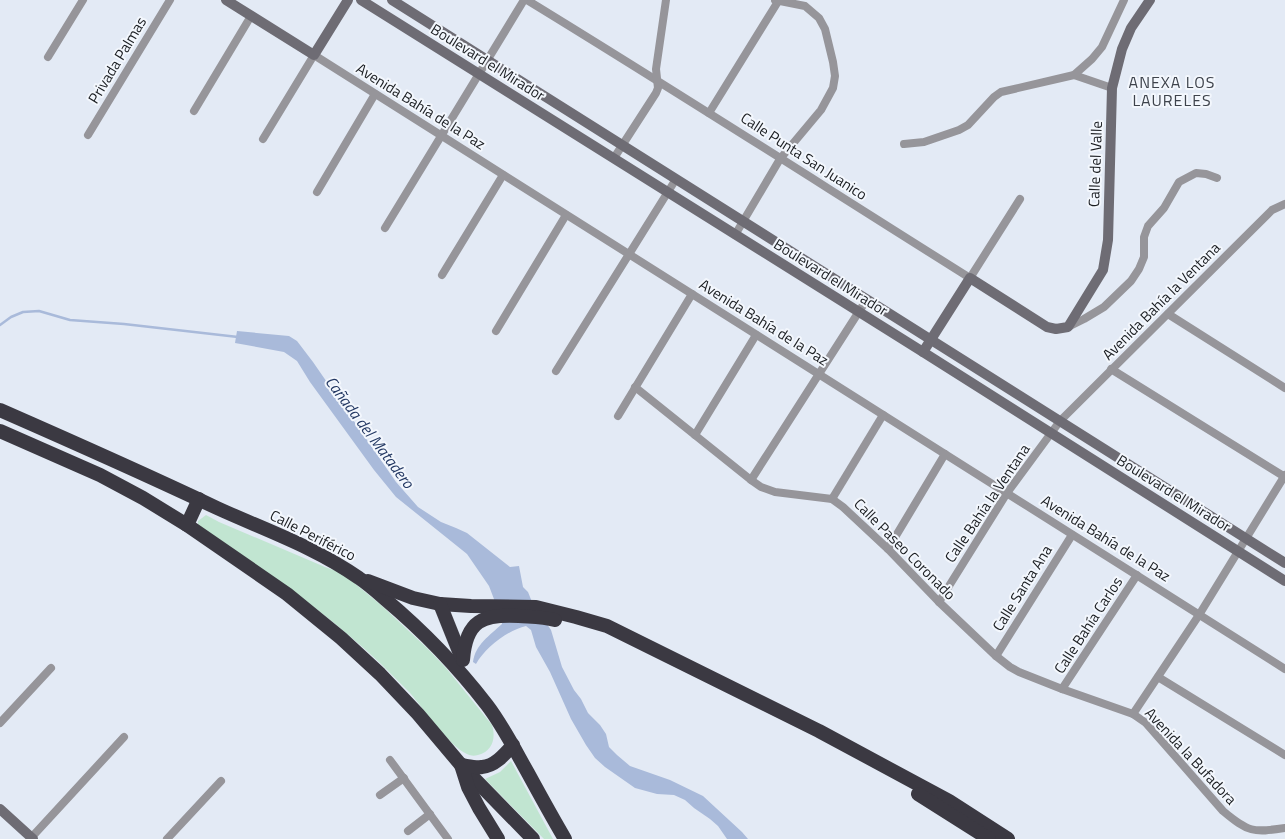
<svg xmlns="http://www.w3.org/2000/svg" width="1285" height="839" viewBox="0 0 1285 839" font-family="'Titillium Web',sans-serif">
<style>
.green{fill:#c1e5d1}
.water{fill:#a9bada}
.lines{fill:none;stroke-linecap:round;stroke-linejoin:round}
.stream{stroke:#a9bada;stroke-width:2.5}
.street{stroke:#96959a;stroke-width:8}
.secondary{stroke:#6e6c74;stroke-width:10}
.highway{stroke:#3b3942;stroke-width:14}
.labels{text-anchor:middle;dominant-baseline:central;stroke-width:4;stroke-linejoin:round;paint-order:stroke}
.street-label{font-size:15px;fill:#191c20;stroke:#f3f7fd}
.neighbourhood-label{font-size:16px;letter-spacing:1px;fill:#3e434c;stroke:#f3f7fd}
.water-label{font-size:16px;font-style:italic;fill:#233863;stroke:#f3f7fd}
</style>
<rect width="100%" height="100%" fill="#e3eaf5"/>
<g class="green">
<path d="M206 515 219 522 325 567 342 573 381 605 427 648 446 668 492 725C496 738 493 751 478 755 474 756 471 756 467 754 450 747 423 708 410 693 400 683 390 673 380 663 325 611 261 568 198 525V521Z"/>
<polygon points="511,761 553,839 544,839 485,779 500,772"/>
</g>
<path class="water" d="M237 331 289 336 297 341 313 362 396 482 418 507 441 522 456 528 467 533 510 567 519 566 523 587 528 592 532 602 551 630 562 667 574 690 581 699 588 713 600 725 606 734 609 747 617 755 630 766 670 780 703 796 742 832 748 839H727L718 826 710 819 694 808 685 800 674 795 657 794 635 788 605 767 595 758 586 745 571 719 550 672 536 647 531 630 526 626C508 630 485 648 476 664L473 662C475 645 490 635 502 624V620L489 586 467 554 396 497 374 470 310 382 297 361 284 352 235 343Z"/>
<g class="lines">
<polyline class="stream" points="0,325 11,317 23,312 39,311 70,320 124,324 238,337"/>
<g class="street">
<path d="M527 0C676 91 822 185 970 278L1020 199"/>
<polyline points="48,57 83,0"/>
<polyline points="1074,75 1112,88"/>
<polyline points="194,111 251,16"/>
<polyline points="709,113 779,0"/>
<polyline points="88,135 170,0"/>
<polyline points="263,139 314,55 1285,669"/>
<polyline points="904,144 924,142 959,130 968,125 994,97 1001,92 1074,75 1092,59 1102,47 1124,0"/>
<polyline points="614,158 656,93 658,88 656,69 666,0"/>
<polyline points="317,192 375,94"/>
<polyline points="385,228 524,0"/>
<polyline points="735,235 780,159 821,110 833,88 835,76 833,62 825,29 819,18 805,6 775,0"/>
<polyline points="442,275 503,175"/>
<polyline points="1168,314 1285,388"/>
<polyline points="1068,327 1084,319 1104,307 1131,281 1139,269 1144,257 1144,237 1148,226 1164,208 1179,182 1196,173 1206,174 1217,178"/>
<polyline points="496,331 566,215"/>
<polyline points="1111,369 1285,477"/>
<polyline points="556,371 676,179"/>
<path d="M635 387 751 480 761 487 775 492 832 499 843 507 888 549 939 602 996 656 1010 667 1019 672 1062 689 1133 714 1146 723 1223 811C1248 832 1253 833 1285 828"/>
<polyline points="618,416 692,294"/>
<polyline points="695,435 756,335"/>
<polyline points="751,480 867,299"/>
<polyline points="832,499 883,415"/>
<polyline points="888,549 945,454"/>
<polyline points="939,602 1007,493 1060,421 1272,210 1285,204"/>
<polyline points="996,656 1072,535"/>
<polyline points="1158,677 1285,755"/>
<polyline points="1062,689 1137,575"/>
<polyline points="1133,714 1199,615 1285,475"/>
<polyline points="0,723 51,668"/>
<polyline points="390,760 448,839"/>
<polyline points="380,795 404,778"/>
<polyline points="408,831 430,814"/>
<polyline points="30,839 124,737"/>
<polyline points="167,839 221,781"/>
</g>
<g class="secondary">
<polyline points="226,0 314,55 348,0"/>
<polyline points="361,0 923,352 1285,581"/>
<polyline points="392,0 1285,563"/>
<polyline points="923,352 970,278 1047,327 1056,329 1068,327 1103,270 1108,240 1112,88 1122,49 1131,28 1150,0"/>
<polyline points="0,809 33,839"/>
</g>
<g class="highway">
<path d="M0 410C73 442 145 474 217 508 265 530 315 547 359 578 368 584 377 592 385 599 423 631 457 666 487 705 503 726 515 750 528 773 540 795 552 817 565 839"/>
<polyline points="0,431 100,475 143,498 187,525 287,594 341,638 380,674 418,714 461,765 533,839"/>
<polyline points="187,525 199,499"/>
<polyline points="368,581 413,598 440,604 471,606 536,607 576,617 607,626 819,731 949,801 1008,839"/>
<polyline points="440,604 462,659"/>
<path d="M463 660C466 620 483 614 519 616 531 617 543 617 555 620"/>
<polyline points="918,794 989,839"/>
<path d="M498 839 479 808 468 787 461 765C468 766 476 768 482 767 495 766 505 754 513 745"/>
</g>
</g>
<g class="labels">
<g class="street-label">
<text transform="translate(117 60) rotate(-59)">Privada Palmas</text>
<text transform="translate(488 62) rotate(32)">Boulevard el Mirador</text>
<text transform="translate(421 106) rotate(32)">Avenida Bahía de la Paz</text>
<text transform="translate(804 156) rotate(33)">Calle Punta San Juanico</text>
<text transform="translate(1095 164) rotate(-88)">Calle del Valle</text>
<text transform="translate(831 277) rotate(32)">Boulevard el Mirador</text>
<text transform="translate(1161 301) rotate(-45)">Avenida Bahía la Ventana</text>
<text transform="translate(764 322) rotate(32)">Avenida Bahía de la Paz</text>
<text transform="translate(1174 493) rotate(32)">Boulevard el Mirador</text>
<text transform="translate(987 503) rotate(-56)">Calle Bahía la Ventana</text>
<text transform="translate(313 535) rotate(27)">Calle Periférico</text>
<text transform="translate(1106 538) rotate(32)">Avenida Bahía de la Paz</text>
<text transform="translate(905 549) rotate(45)">Calle Paseo Coronado</text>
<text transform="translate(1022 588) rotate(-58)">Calle Santa Ana</text>
<text transform="translate(1088 625) rotate(-57)">Calle Bahía Carlos</text>
<text transform="translate(1191 756) rotate(47)">Avenida la Bufadora</text>
</g>
<g class="neighbourhood-label">
<text x="1172" y="82">ANEXA LOS<tspan x="1172" dy="18">LAURELES</tspan></text>
</g>
<g class="water-label">
<text transform="translate(370 432) rotate(53)">Cañada del Matadero</text>
</g>
</g>
</svg>
